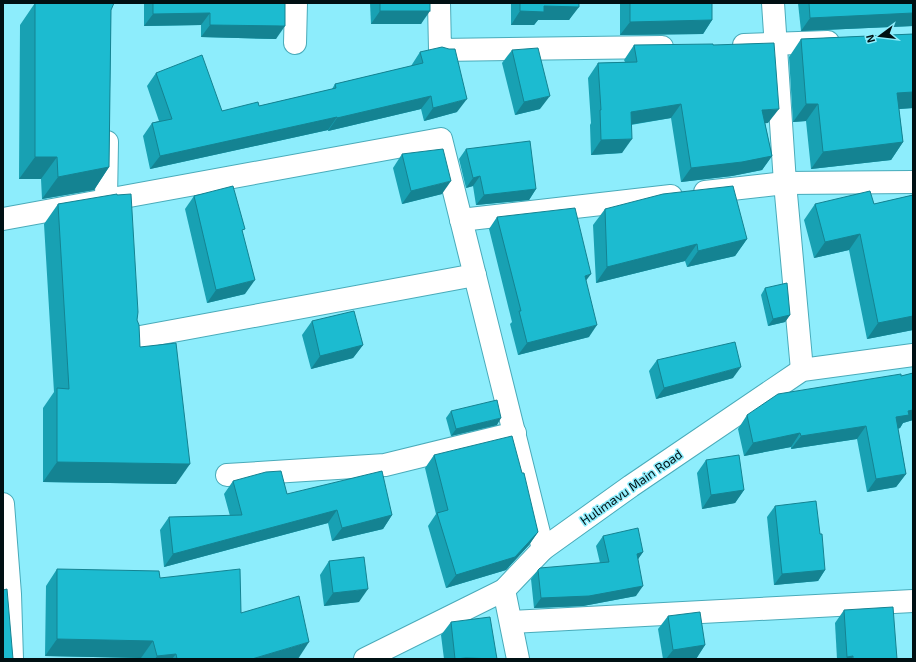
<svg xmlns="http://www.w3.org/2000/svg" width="916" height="662" viewBox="0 0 916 662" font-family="'Exo 2',sans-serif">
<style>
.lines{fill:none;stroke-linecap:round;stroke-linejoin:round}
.minor-casing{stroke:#49abba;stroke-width:24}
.tertiary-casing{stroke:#49abba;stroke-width:24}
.minor{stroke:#fff;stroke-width:22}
.tertiary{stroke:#fff;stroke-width:22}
.wall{fill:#18a1b3}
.shaded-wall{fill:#148392}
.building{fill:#1cbbd0;stroke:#148392}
.labels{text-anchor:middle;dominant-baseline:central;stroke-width:3;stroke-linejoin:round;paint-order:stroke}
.street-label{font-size:13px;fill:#001013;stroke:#8dedfc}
</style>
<rect width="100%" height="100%" fill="#8dedfc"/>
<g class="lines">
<g class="minor-casing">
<g id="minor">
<polyline points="439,3 440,50 662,47"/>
<polyline points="773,3 785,183 802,370"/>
<polyline points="295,43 296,3"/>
<polyline points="744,45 828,42"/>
<polyline points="705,192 785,183 913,182"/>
<polyline points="106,199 107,142"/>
<polyline points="3,219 441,139 543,549"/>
<polyline points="461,220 671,196"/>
<polyline points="135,338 475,275"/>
<polyline points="227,475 385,465 515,433"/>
<polyline points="504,590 518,659"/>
<polyline points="511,622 913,601"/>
</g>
</g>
<g class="tertiary-casing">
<g id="tertiary">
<polyline points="3,504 10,594 12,659"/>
<polyline points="365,659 504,590 543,549 631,486 802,370 913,355"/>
</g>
</g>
<use href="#minor" class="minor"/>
<use href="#tertiary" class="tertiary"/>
</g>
<g class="wall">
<polygon points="35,3 111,10 109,167 94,190 42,199 41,179 19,179 20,25"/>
<polygon points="144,3 285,3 276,39 201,37 201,25 144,26"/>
<polygon points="370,3 430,3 421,24 371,24"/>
<polygon points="511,3 579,3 569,20 538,20 534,25 511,25"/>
<polygon points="620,3 712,3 712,20 703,34 620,35"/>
<polygon points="798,3 913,3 913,26 801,31"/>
<polygon points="913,34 913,108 899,109 903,142 891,160 811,169 806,121 793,122 789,57 801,39"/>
<polygon points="634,45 713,45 768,123 765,123 772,156 762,170 732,176 681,182 671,118 631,125 622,153 591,155 590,125 591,123 588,78 598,63 625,62 624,60"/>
<polygon points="512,50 540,109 515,115 502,63"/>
<polygon points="420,52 457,112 424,121 421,109 328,131 328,130 150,169 143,136 152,123 159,121 147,86 156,73 222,111 259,106 332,89 335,84 411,66"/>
<polygon points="466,149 536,189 529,200 476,205 473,186 466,188 459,159"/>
<polygon points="402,154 442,194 402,204 393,168"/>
<polygon points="117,195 137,320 140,347 176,484 43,482 43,408 54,392 44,224 58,204"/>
<polygon points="913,195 913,330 867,339 849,250 814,258 804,220 815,204 874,204"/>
<polygon points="194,196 242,233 245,294 207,303 185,209"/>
<polygon points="605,209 747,239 735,256 687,267 685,261 596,283 593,225"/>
<polygon points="497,217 586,281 589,337 518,355 510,324 512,322 489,229"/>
<polygon points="765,288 790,315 785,322 768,326 761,295"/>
<polygon points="312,321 363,345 353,358 311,369 302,335"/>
<polygon points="657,360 733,378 656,399 649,371"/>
<polygon points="913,373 913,420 903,423 900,428 898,429 906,474 896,487 867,492 857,439 791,449 791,447 744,456 738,429 747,415"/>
<polygon points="451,411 497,425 451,436 446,418"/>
<polygon points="434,455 522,473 538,532 529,545 506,570 446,588 428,526 436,514 425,468"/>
<polygon points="706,460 744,490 735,503 702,509 697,473"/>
<polygon points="233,481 287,494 392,515 383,529 332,541 328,523 164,567 160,530 169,517 230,516 224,494"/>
<polygon points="775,506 825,570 818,581 774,585 767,517"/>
<polygon points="603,536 643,552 638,559 636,596 583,606 534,608 531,579 538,570 600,563 596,546"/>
<polygon points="329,561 359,602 324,606 320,575"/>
<polygon points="57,569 160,578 298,659 141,659 141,658 45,656 46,586"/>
<polygon points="844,610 897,659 837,659 835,623"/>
<polygon points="668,616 705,645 696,659 663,659 658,629"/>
<polygon points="451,622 497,659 444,659 441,635"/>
</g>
<g class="shaded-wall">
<polygon points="544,6 579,7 569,20 538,20 534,25 511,25 520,11"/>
<polygon points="380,11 430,11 421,24 371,24"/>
<polygon points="210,13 201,25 144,26 153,14"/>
<polygon points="913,13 913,26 801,31 810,18"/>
<polygon points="712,20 703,34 620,35 630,22"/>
<polygon points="210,25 285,26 276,39 201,37"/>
<polygon points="913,92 913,108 885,110 897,93"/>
<polygon points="431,96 421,109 328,131 337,118"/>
<polygon points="550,96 540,109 515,115 524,102"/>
<polygon points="467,99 457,112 424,121 433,108"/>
<polygon points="681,104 671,118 621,126 631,112"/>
<polygon points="806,104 818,104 806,121 793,122"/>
<polygon points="779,109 768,123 752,124 762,110"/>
<polygon points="337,117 328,130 150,169 160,156"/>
<polygon points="632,139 622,153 591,155 601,140"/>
<polygon points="903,142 891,160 811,169 823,152"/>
<polygon points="772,156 762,170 732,176 681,182 691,168"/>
<polygon points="35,157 57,157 41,179 19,179"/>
<polygon points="109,167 94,190 42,199 58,177"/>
<polygon points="480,176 473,186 466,188 473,178"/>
<polygon points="451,181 442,194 402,204 411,191"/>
<polygon points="536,189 529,200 476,205 484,195"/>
<polygon points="860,234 849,250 814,258 825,242"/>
<polygon points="747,239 735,256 687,267 698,251"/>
<polygon points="697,244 685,261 596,283 607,267"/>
<polygon points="591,274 582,286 585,276"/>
<polygon points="255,280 245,294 207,303 216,290"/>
<polygon points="790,315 785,322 768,326 773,319"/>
<polygon points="913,316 913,330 867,339 878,323"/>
<polygon points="597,325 589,337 518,355 527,343"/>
<polygon points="363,345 353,358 311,369 320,356"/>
<polygon points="741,367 733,378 656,399 664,388"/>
<polygon points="913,410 913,420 903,423 900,428 886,431 896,417 908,411"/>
<polygon points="501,418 497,425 451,436 456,429"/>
<polygon points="866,426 857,439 791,449 801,436"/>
<polygon points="800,433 791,447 744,456 753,443"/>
<polygon points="57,462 190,464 176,484 43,482"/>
<polygon points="906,474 896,487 867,492 876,479"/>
<polygon points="744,490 735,503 702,509 711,495"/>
<polygon points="337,510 328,523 164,567 173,554"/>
<polygon points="392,515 383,529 332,541 342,528"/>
<polygon points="538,532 529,545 506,570 446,588 456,575"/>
<polygon points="643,552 636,562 637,554"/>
<polygon points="825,570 818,581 774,585 782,574"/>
<polygon points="643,586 636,596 583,606 534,608 541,598"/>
<polygon points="368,589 359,602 324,606 333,593"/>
<polygon points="57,639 153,641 141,658 45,656"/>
<polygon points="309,642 298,659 252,659"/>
<polygon points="705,645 696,659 666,659 673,650"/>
<polygon points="176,654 172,659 155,659 157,656"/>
<polygon points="853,656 851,659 846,659 847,657"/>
</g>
<g class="building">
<polygon points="35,3 114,3 111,10 109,167 58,177 57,157 35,157"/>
<polygon points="153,3 285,3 285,26 210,25 210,13 153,14"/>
<rect x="380" y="3" width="50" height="8"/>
<polygon points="520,3 579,3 579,7 544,6 544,12 520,11"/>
<polygon points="630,3 712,3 712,20 630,22"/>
<polygon points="809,3 913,3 913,13 810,18"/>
<polygon points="913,34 913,92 897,93 903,142 823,152 818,104 806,104 801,39"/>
<polygon points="774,43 779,109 762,110 772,156 742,162 691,168 681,104 631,112 632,139 601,140 600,110 601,110 598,63 637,62 634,45 713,44 713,45"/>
<polygon points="442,47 449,49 455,49 467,99 433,108 431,96 337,118 337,117 160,156 152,123 172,119 156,73 202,55 222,111 258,102 259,106 336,88 335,84 423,63 420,52"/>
<polygon points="538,48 550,96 524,102 512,50"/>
<polygon points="530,141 536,189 484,195 480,176 473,178 466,149"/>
<polygon points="443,149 451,181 411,191 402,154"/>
<polygon points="233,186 245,229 242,230 255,280 216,290 194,196"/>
<polygon points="733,186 747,239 698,251 697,244 607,267 605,209 663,194"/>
<polygon points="870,191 874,204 913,195 913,316 878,323 860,234 825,242 815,204"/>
<polygon points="117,194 117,195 131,194 138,312 137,320 139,325 140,347 176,343 190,464 57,462 57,388 69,389 58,204"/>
<polygon points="575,208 591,274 585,276 597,325 527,343 519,311 521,311 497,217"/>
<polygon points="787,283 790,315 773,319 765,288"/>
<polygon points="354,311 363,345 320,356 312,321"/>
<polygon points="735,342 741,367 664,388 657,360"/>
<polygon points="913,373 913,410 908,411 909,415 896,417 906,474 876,479 866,426 801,436 800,433 753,443 747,415 778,394 901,374 901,376"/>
<polygon points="497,400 501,418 456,429 451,411"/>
<polygon points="512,436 522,473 524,473 538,532 515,557 456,575 437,513 448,510 434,455"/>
<polygon points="739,455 744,490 711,495 706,460"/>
<polygon points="281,471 287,494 382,471 392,515 342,528 337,510 173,554 169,517 242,515 233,481 266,472"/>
<polygon points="816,501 820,534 822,534 825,570 782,574 775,506"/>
<polygon points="638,528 643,552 637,554 643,586 589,596 541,598 538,570 540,568 609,562 603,536"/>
<polygon points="364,557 368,589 333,593 329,561"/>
<polygon points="57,569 159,571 160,578 240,569 241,613 299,596 309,642 252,659 177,659 176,654 157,656 153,641 57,639"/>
<polygon points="7,589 13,659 3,659 3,590"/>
<polygon points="893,607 897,659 853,659 853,656 847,657 844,610"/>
<polygon points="700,612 705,645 673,650 668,616"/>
<polygon points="490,617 497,659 466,658 455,659 451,622"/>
</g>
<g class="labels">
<g class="street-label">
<text transform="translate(631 487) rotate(-35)">Hulimavu Main Road</text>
</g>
</g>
<rect width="916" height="662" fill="none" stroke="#001013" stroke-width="8"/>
<g transform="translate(880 36) rotate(255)" stroke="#8dedfc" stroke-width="3" paint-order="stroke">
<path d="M0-3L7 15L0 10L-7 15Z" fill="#001013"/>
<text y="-6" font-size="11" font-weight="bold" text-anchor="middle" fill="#001013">N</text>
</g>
</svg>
